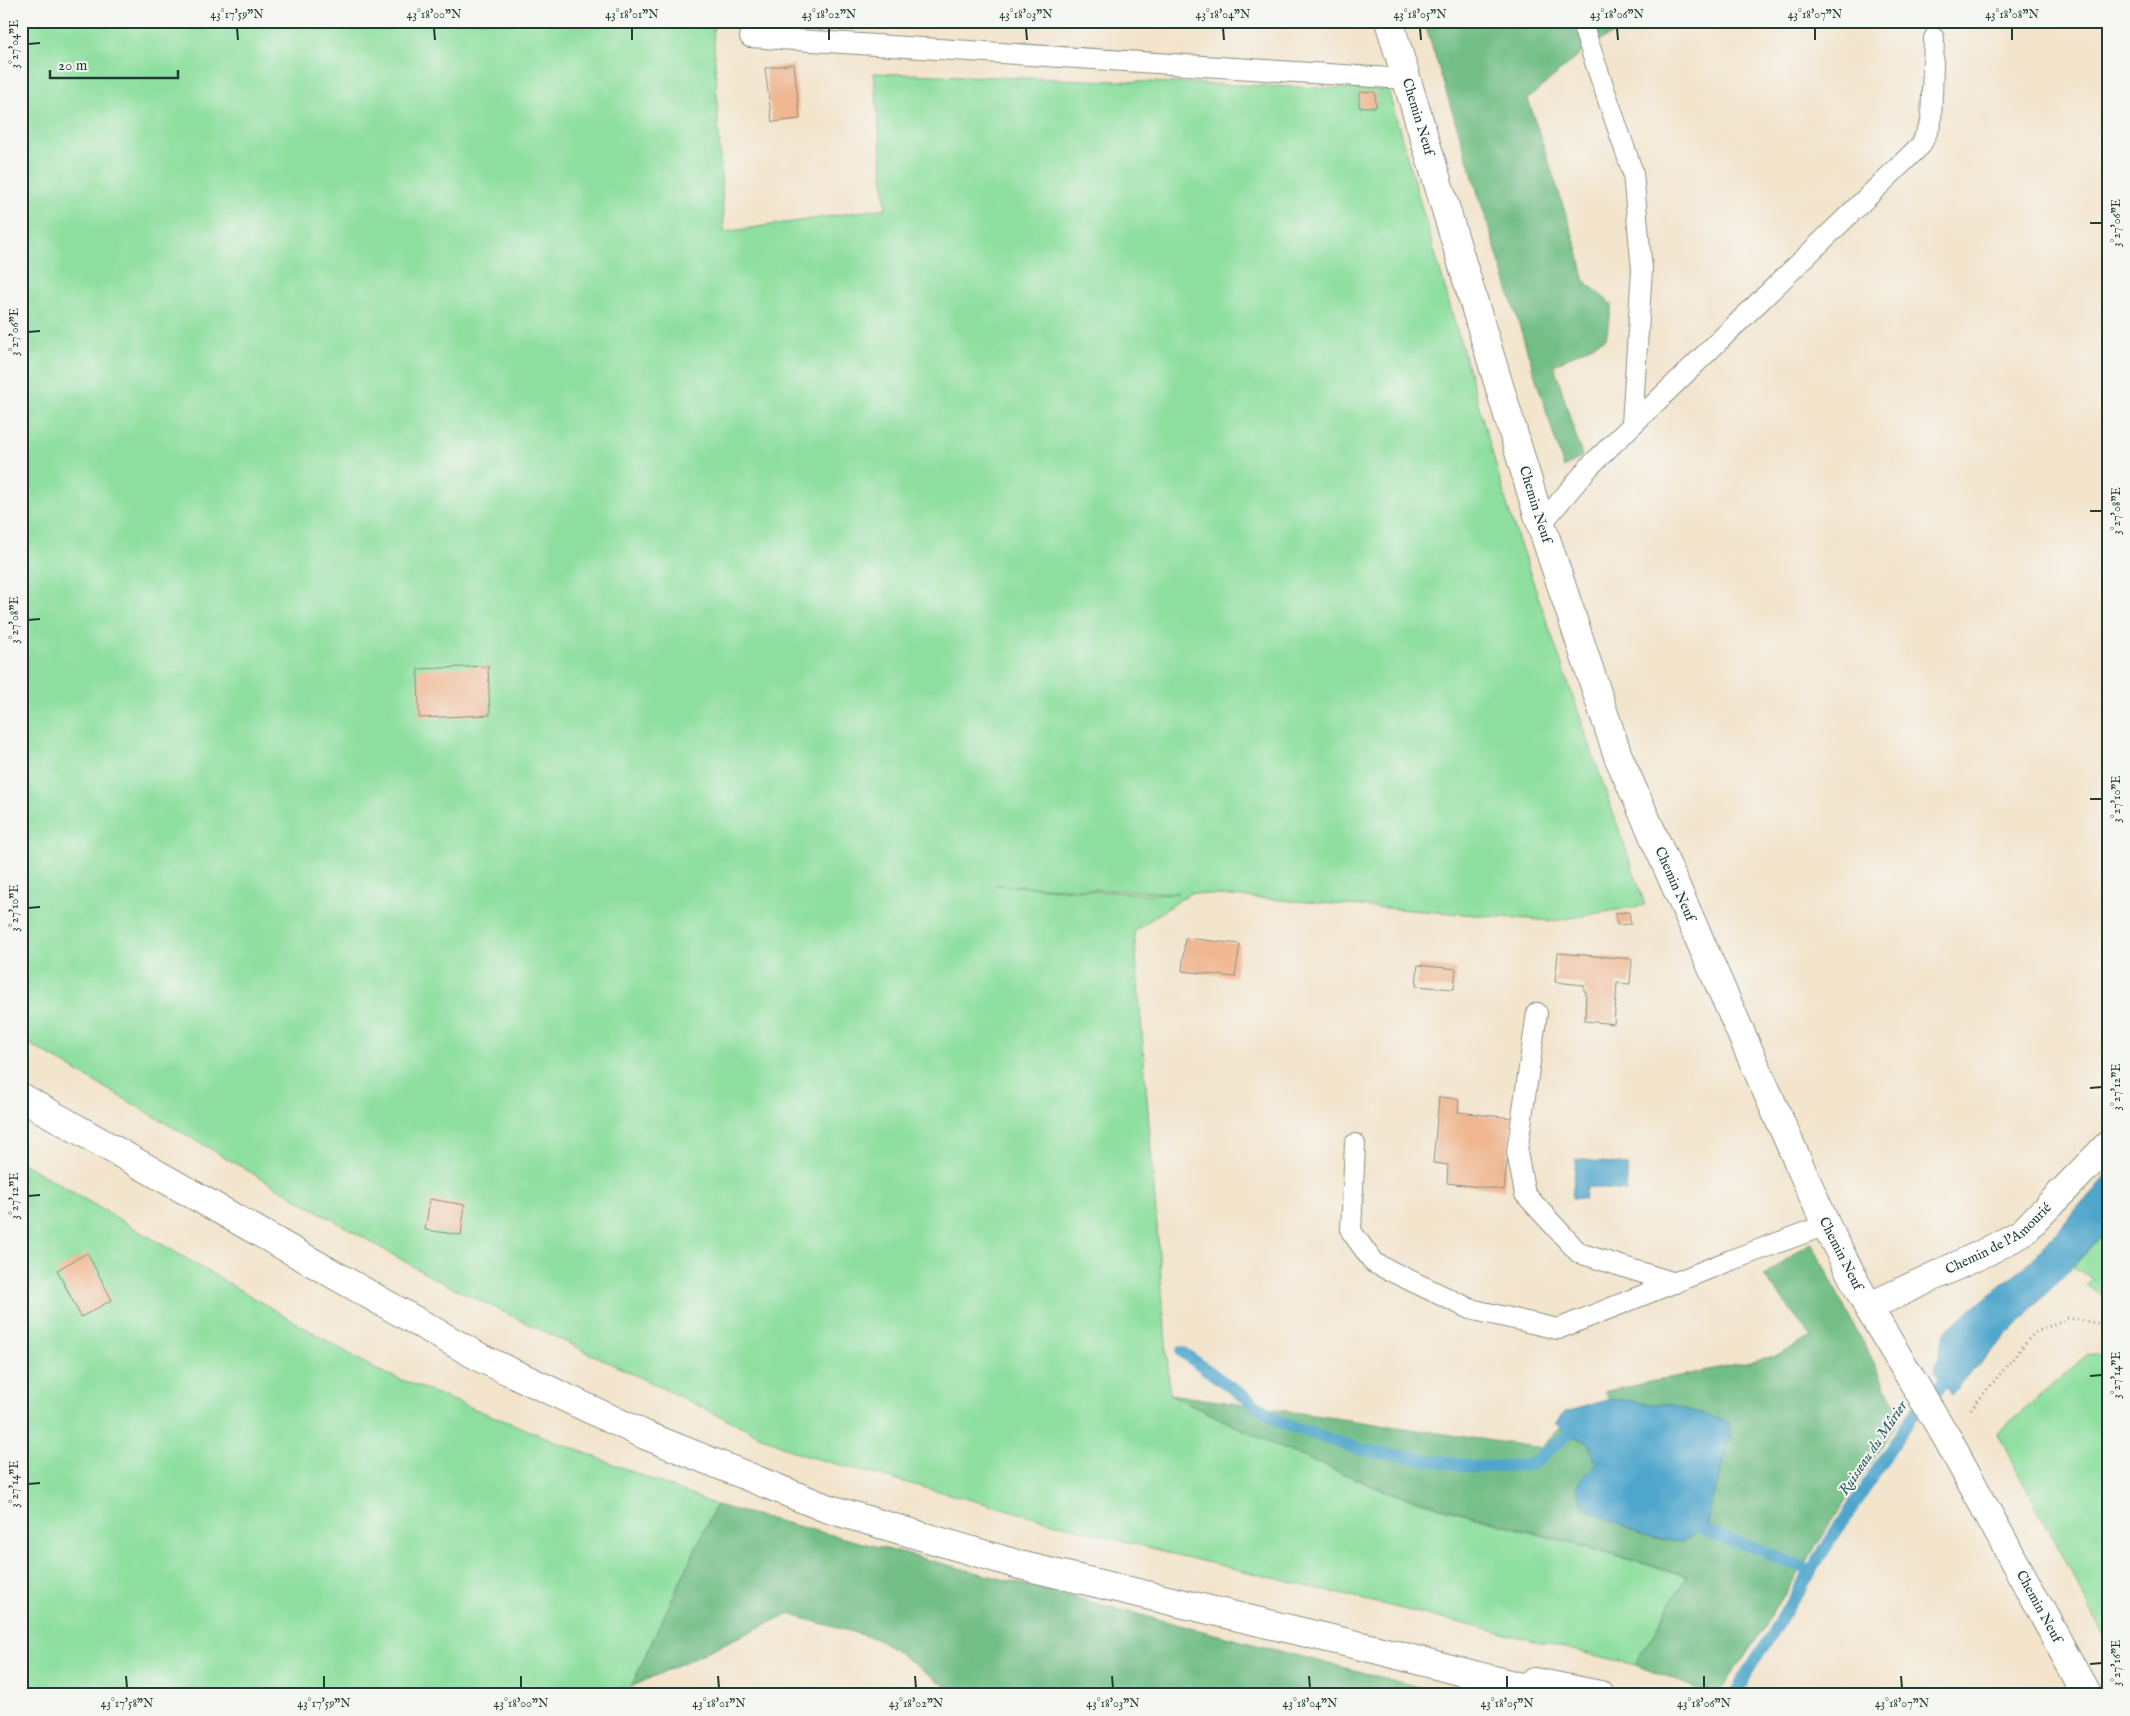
<svg xmlns="http://www.w3.org/2000/svg" width="2130" height="1716" viewBox="0 0 2130 1716" font-family="'IM FELL English',serif">
<style>
.green{fill:#8edf9f;stroke:#568e6a;fill-rule:evenodd}
.forest{fill:#72be86;stroke:#487e5d}
.water{fill:#4fa6cc;stroke:#377280}
.lines{fill:none;stroke-linecap:round;stroke-linejoin:round}
.stream{stroke:#4fa6cc;stroke-width:12}
.building{fill:#efb690}
.lane-casing{stroke:#899080;stroke-width:22}
.street-casing{stroke:#899080;stroke-width:30}
.secondary-casing{stroke:#899080;stroke-width:30}
.path{stroke:#899080;stroke-width:3;stroke-dasharray:1 4;stroke-linecap:butt}
.lane{stroke:#fff;stroke-width:20}
.street{stroke:#fff;stroke-width:28}
.secondary{stroke:#fff;stroke-width:28}
.ticks{fill:none;stroke:#1f3d34;stroke-width:2}
.labels{text-anchor:middle;dominant-baseline:central;stroke-width:4;stroke-linejoin:round;paint-order:stroke}
.street-label{font-size:14px;fill:#1f3d34;stroke:#f6f6f2}
.water-label{font-size:15px;font-style:italic;fill:#2d5c62;stroke:#f6f6f2}
.neatline{fill:none;stroke:#1f3d34;stroke-width:2}
.ticks-label{font-size:12px;text-anchor:middle;fill:#1f3d34}
</style>
<rect width="100%" height="100%" fill="#f6f6f2"/>
<filter id="ink" filterUnits="userSpaceOnUse"><feTurbulence type="fractalNoise" baseFrequency=".02" numOctaves="2"/><feDisplacementMap in="SourceGraphic" scale="10" xChannelSelector="R" yChannelSelector="G"/><feConvolveMatrix kernelMatrix="1 2 1 2 8 2 1 2 1" color-interpolation-filters="sRGB"/></filter>
<filter id="wash" filterUnits="userSpaceOnUse"><feTurbulence type="fractalNoise" baseFrequency=".0096" numOctaves="4" result="noise"/><feDisplacementMap in="SourceGraphic" scale="20" xChannelSelector="R" yChannelSelector="G"/><feGaussianBlur stdDeviation="1.12" result="paint"/><feColorMatrix in="noise" values="0 0 0 0 0 0 0 0 0 0 0 0 0 0 0 0 0 1.4 0 .05"/><feComposite in="paint" operator="in"/></filter>
<g filter="url(#wash)">
<rect width="100%" height="100%" fill="#f3e4cc"/>
<g class="green">
<path d="M21 21H850V26L713 24 724 232 886 208 874 73 1388 90 1511 518 1645 905 1553 921 1190 893 1134 931 1170 1394 1272 1444 1389 1493 1687 1576 1635 1665 1177 1555 799 1454 433 1278 21 1039ZM996 885 1178 893 1145 894Z"/>
<polygon points="21,1162 377,1370 716,1505 631,1687 621,1695 21,1695"/>
<polygon points="2109,1228 2109,1299 2087,1286 2093,1279 2073,1267"/>
<polygon points="2088,1354 2109,1357 2109,1645 1997,1433"/>
</g>
<g class="forest">
<polygon points="1424,21 1626,21 1621,31 1591,44 1528,99 1578,251 1584,280 1612,305 1606,338 1554,365 1582,456 1564,468"/>
<polygon points="1811,1242 1901,1416 1719,1695 1714,1695 1635,1665 1687,1575 1383,1490 1272,1444 1170,1394 1541,1448 1560,1428 1568,1435 1589,1442 1596,1464 1584,1475 1669,1404 1650,1404 1609,1398 1603,1392 1775,1356 1812,1337 1764,1276"/>
<polygon points="716,1505 1450,1695 958,1695 880,1640 788,1614 631,1687"/>
</g>
<g class="water">
<polygon points="1576,1159 1628,1165 1626,1191 1586,1187 1585,1199 1572,1198"/>
<polygon points="2109,1173 2109,1228 1951,1394 1934,1371 1946,1330 2031,1261"/>
<polygon points="1609,1398 1650,1404 1669,1404 1728,1422 1731,1434 1706,1525 1681,1543 1644,1536 1584,1507 1576,1486 1596,1463 1589,1442 1568,1435 1556,1423 1565,1412 1601,1402"/>
</g>
<g class="lines">
<g class="stream">
<polyline points="1182,1352 1281,1423 1361,1450 1475,1467 1530,1465 1568,1435"/>
<polyline points="1701,1529 1811,1570"/>
<polyline points="1734,1695 1811,1570 1911,1418 1953,1371"/>
</g>
</g>
<g id="blocks">
<g class="building">
<polygon points="794,64 800,119 772,122 765,68"/>
<polygon points="1359,92 1375,92 1376,107 1359,107"/>
<polygon points="488,666 490,715 419,718 418,669"/>
<polygon points="1629,912 1631,924 1617,925 1616,913"/>
<polygon points="1185,938 1240,944 1235,977 1182,971"/>
<polygon points="1558,953 1632,959 1630,984 1617,983 1614,1024 1585,1021 1586,992 1584,991 1584,985 1555,982"/>
<polygon points="1418,965 1456,969 1454,989 1416,986"/>
<polygon points="1439,1097 1459,1099 1458,1112 1512,1118 1504,1190 1447,1183 1448,1165 1433,1163"/>
<polygon points="430,1199 465,1205 461,1235 425,1230"/>
<polygon points="87,1253 112,1300 81,1317 57,1270"/>
</g>
</g>
</g>
<g filter="url(#ink)">
<use href="#blocks" fill-opacity="0" stroke="#899080" stroke-width="1"/>
<g class="lines">
<g class="lane-casing">
<g id="lane">
<polyline points="1581,21 1633,173 1642,270 1632,424"/>
<polyline points="750,37 1406,79"/>
<polyline points="1541,524 1590,466 1921,145 1931,123 1934,38"/>
<polyline points="1537,1013 1517,1152 1525,1194 1579,1253 1675,1283"/>
<polyline points="1355,1144 1351,1231 1374,1263 1470,1309 1558,1329 1731,1260 1826,1225"/>
</g>
</g>
<g class="street-casing">
<g id="street">
<path id="s1" d="M1389 21 1539 518 1618 756 1826 1225 1868 1307 1947 1438 2087 1695"/>
<path id="s2" d="M1868 1307 1984 1253 2022 1233 2109 1144"/>
</g>
</g>
<g class="secondary-casing">
<g id="secondary">
<polyline points="21,1097 481,1358 645,1435 826,1508 1020,1565 1378,1650 1551,1695"/>
<polyline points="1534,1682 1600,1695"/>
</g>
</g>
<polyline class="path" points="1971,1409 2034,1333 2067,1318 2109,1325"/>
<use href="#lane" class="lane"/>
<use href="#street" class="street"/>
<use href="#secondary" class="secondary"/>
</g>
</g>
<path class="ticks" d="M237 28 238 40M434 28 435 40M632 28V40M829 28V40M1026 28 1027 40M1223 28 1224 40M1420 28 1421 40M1617 28 1618 40M1815 28V40M2012 28V40M28 44 40 43M2090 223H2102M28 332 40 331M2090 511H2102M28 620 40 619M2090 799H2102M28 908 40 907M2090 1088 2102 1087M28 1196 40 1195M2090 1376 2102 1375M28 1484 40 1483M2090 1664 2102 1663M126 1676 127 1688M324 1676V1688M521 1676V1688M718 1676 719 1688M915 1676 916 1688M1112 1676 1113 1688M1309 1676 1310 1688M1507 1676V1688M1704 1676V1688M1901 1676 1902 1688"/>
<g class="labels">
<g class="street-label">
<text stroke="none"><textPath href="#s1" startOffset="100">Chemin Neuf</textPath></text>
<text stroke="none"><textPath href="#s1" startOffset="505">Chemin Neuf</textPath></text>
<text stroke="none"><textPath href="#s1" startOffset="910">Chemin Neuf</textPath></text>
<text stroke="none"><textPath href="#s2" startOffset="148">Chemin de l'Amourié</textPath></text>
<text stroke="none"><textPath href="#s1" startOffset="1315">Chemin Neuf</textPath></text>
<text stroke="none"><textPath href="#s1" startOffset="1720">Chemin Neuf</textPath></text>
</g>
<g class="water-label">
<text transform="translate(1873 1448) rotate(-56)">Ruisseau du Mûrier</text>
</g>
</g>
<rect width="2130" height="1716" fill="none" stroke="#f6f6f2" stroke-width="55"/>
<path d="M50 70v8h128v-8" fill="none" stroke="#1f3d34" stroke-width="2.5"/>
<text x="58" y="70" font-size="15" fill="#1f3d34" stroke="#f6f6f2" stroke-width="4" paint-order="stroke">20 m</text>
<rect x="28" y="28" width="2074" height="1660" class="neatline"/>
<g class="ticks-label">
<text x="237" y="18">43°17'59"N</text>
<text x="434" y="18">43°18'00"N</text>
<text x="632" y="18">43°18'01"N</text>
<text x="829" y="18">43°18'02"N</text>
<text x="1026" y="18">43°18'03"N</text>
<text x="1223" y="18">43°18'04"N</text>
<text x="1420" y="18">43°18'05"N</text>
<text x="1617" y="18">43°18'06"N</text>
<text x="1815" y="18">43°18'07"N</text>
<text x="2012" y="18">43°18'08"N</text>
<text transform="translate(14 44) rotate(-90)" y="4">3°27'04"E</text>
<text transform="translate(2116 223) rotate(-90)" y="4">3°27'06"E</text>
<text transform="translate(14 332) rotate(-90)" y="4">3°27'06"E</text>
<text transform="translate(2116 511) rotate(-90)" y="4">3°27'08"E</text>
<text transform="translate(14 620) rotate(-90)" y="4">3°27'08"E</text>
<text transform="translate(2116 799) rotate(-90)" y="4">3°27'10"E</text>
<text transform="translate(14 908) rotate(-90)" y="4">3°27'10"E</text>
<text transform="translate(2116 1087) rotate(-90)" y="4">3°27'12"E</text>
<text transform="translate(14 1196) rotate(-90)" y="4">3°27'12"E</text>
<text transform="translate(2116 1375) rotate(-90)" y="4">3°27'14"E</text>
<text transform="translate(14 1484) rotate(-90)" y="4">3°27'14"E</text>
<text transform="translate(2116 1663) rotate(-90)" y="4">3°27'16"E</text>
<text x="127" y="1707">43°17'58"N</text>
<text x="324" y="1707">43°17'59"N</text>
<text x="521" y="1707">43°18'00"N</text>
<text x="719" y="1707">43°18'01"N</text>
<text x="916" y="1707">43°18'02"N</text>
<text x="1113" y="1707">43°18'03"N</text>
<text x="1310" y="1707">43°18'04"N</text>
<text x="1507" y="1707">43°18'05"N</text>
<text x="1704" y="1707">43°18'06"N</text>
<text x="1902" y="1707">43°18'07"N</text>
</g>
</svg>
